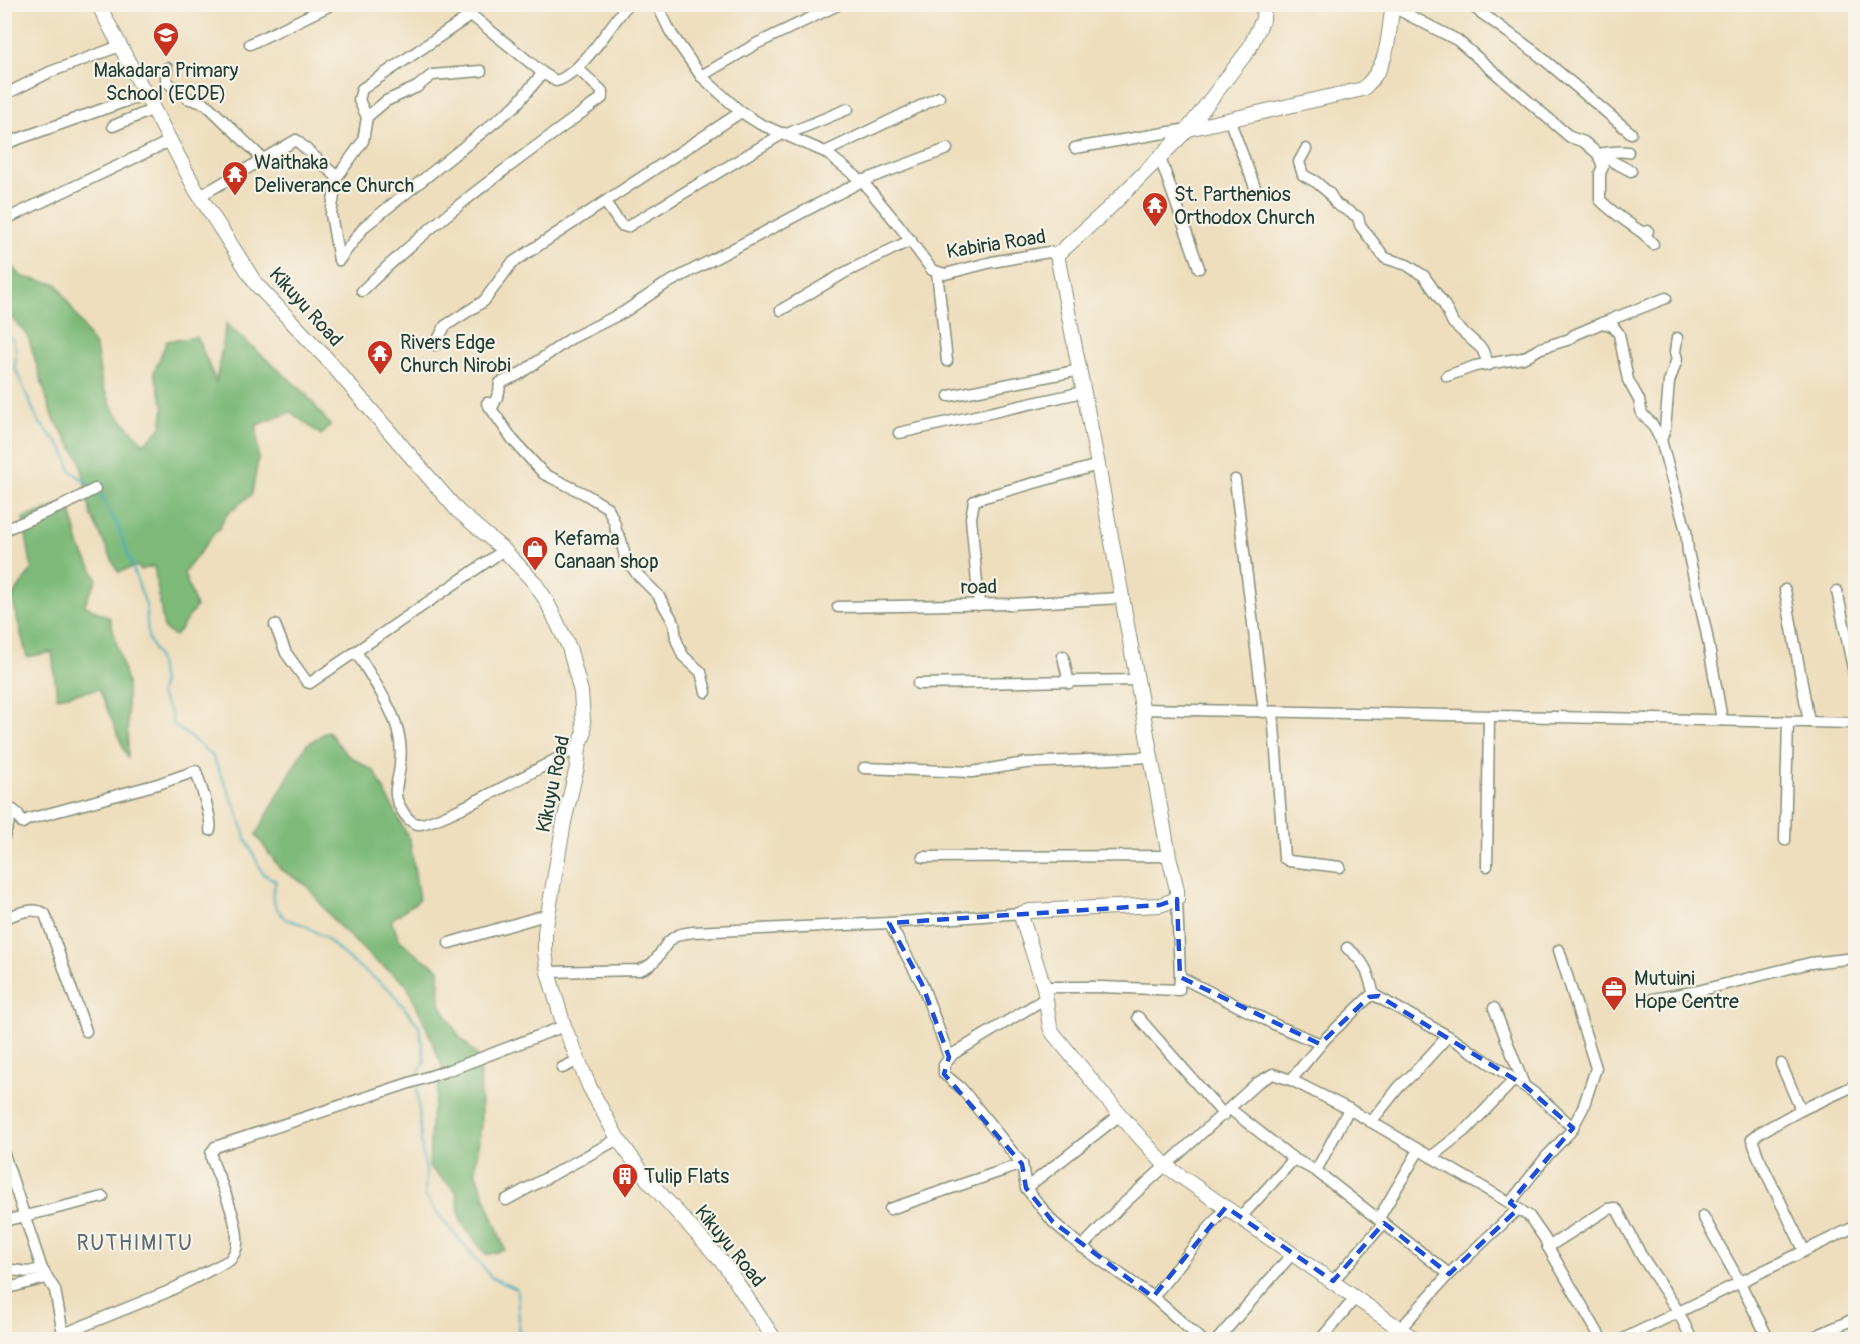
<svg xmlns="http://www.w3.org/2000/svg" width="1860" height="1344" viewBox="0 0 1860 1344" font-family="Pangolin,sans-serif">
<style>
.forest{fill:#7eba7a;stroke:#4e7c57;stroke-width:1.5}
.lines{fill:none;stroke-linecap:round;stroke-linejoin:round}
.stream{stroke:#40afbc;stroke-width:2}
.minor-casing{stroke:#868e78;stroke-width:13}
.major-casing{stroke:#868e78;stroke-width:16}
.minor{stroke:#fff;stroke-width:10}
.major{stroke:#fff;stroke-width:14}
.marked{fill:none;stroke:#1d4ed8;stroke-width:4.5;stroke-dasharray:12 8;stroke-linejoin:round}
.labels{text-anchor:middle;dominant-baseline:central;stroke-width:4.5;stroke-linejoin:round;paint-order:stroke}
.poi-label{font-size:20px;fill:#1f3d34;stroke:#f7f3e8;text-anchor:start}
.street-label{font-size:20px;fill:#1f3d34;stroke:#f7f3e8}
.neighbourhood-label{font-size:21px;letter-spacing:1.5px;fill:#5a6973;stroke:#f7f3e8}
</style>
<rect width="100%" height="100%" fill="#f7f3e8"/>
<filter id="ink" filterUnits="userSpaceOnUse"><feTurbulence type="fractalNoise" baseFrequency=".0167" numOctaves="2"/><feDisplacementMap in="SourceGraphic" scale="12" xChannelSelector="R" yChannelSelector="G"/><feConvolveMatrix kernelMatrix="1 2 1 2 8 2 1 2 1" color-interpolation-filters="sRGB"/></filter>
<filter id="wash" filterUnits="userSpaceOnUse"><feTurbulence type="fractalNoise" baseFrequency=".008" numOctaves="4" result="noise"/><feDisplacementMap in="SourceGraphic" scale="24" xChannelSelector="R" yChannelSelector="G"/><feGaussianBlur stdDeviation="1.35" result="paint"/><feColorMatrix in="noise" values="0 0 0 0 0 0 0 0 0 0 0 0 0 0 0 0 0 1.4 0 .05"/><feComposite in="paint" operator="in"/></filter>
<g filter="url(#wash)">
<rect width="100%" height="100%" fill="#eedebd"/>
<g class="forest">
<polygon points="4,256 22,277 57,284 96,348 102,384 114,411 144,444 161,428 164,407 154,372 167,341 197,337 216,382 226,324 305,393 330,425 321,435 291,412 257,425 258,460 252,494 228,513 220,525 221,528 216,531 184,573 196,607 175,636 164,629 154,566 140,570 138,566 118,572 91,515 80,459 52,416 28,336 5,310"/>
<polygon points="69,502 79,545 97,579 84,605 110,618 127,683 128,759 99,689 57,697 52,652 27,657 12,598 32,569 23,518"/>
<polygon points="328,731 346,754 375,772 410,841 419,900 391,920 399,939 414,953 439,969 440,1004 458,1035 480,1059 481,1123 475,1171 505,1250 486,1255 461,1222 456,1191 429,1167 431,1120 443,1069 426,1026 406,983 374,960 336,923 306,885 280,869 256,835 306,745"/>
</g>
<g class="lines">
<g class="stream">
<polyline points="4,329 12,339 16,349 15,368 38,421 64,450 71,471 92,486"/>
<polyline points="99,491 119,529 146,605 148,638 158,658 162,682 160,695 171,713 172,723 212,755 236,808 247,841 263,874 276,881 272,895 275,906 285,919 302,924 326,938 347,958 390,990 419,1026 425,1061 416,1077"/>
<polyline points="417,1087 422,1150 426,1171 425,1196 438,1214 492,1278 517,1289 520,1340"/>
</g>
</g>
</g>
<g filter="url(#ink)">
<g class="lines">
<g class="minor-casing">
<g id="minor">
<path d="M453 4 471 15 543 73 556 81C580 75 611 25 628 4"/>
<polyline points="657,4 671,33 701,76 741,112 760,124 825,152 862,181 901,228 932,270 945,274 992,262 1049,252 1057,255"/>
<polyline points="1469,4 1535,52 1631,133"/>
<path d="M1393 7 1457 40 1570 137 1584 142 1598 154C1606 152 1620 151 1628 152"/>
<polyline points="250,44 333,4"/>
<polyline points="167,68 166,81 187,98 206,104 263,159"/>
<polyline points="701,76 756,44 840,4"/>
<polyline points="4,95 50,72 120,46"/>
<polyline points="367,117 386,101 417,87 432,75 481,71"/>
<polyline points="1229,119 1256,190"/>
<polyline points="113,126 154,109"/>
<polyline points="787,134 848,109"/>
<polyline points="4,144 146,94"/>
<polyline points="1075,148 1188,129"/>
<polyline points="1306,149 1299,162 1303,175 1316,182 1329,193 1336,204 1358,217 1360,225 1385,258 1407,265 1424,276 1445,306 1453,323 1482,349 1489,365"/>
<polyline points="825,152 939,97"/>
<path d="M1598 154 1603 167 1600 173V200C1613 213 1628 223 1643 233L1648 231"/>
<polyline points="1598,154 1631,171"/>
<polyline points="1160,158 1199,268"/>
<polyline points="337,177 363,141 367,117 359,100 362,89 471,15"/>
<polyline points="200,196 296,140 337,177 331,214 339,260"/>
<polyline points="605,202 621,225 627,227 784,133"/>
<polyline points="4,220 170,141"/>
<polyline points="1643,233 1653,244"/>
<polyline points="339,260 365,226 515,106 543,73"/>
<polyline points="937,272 947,361"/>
<path d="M362 291C435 218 519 159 602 98V91L577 68"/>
<polyline points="781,310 846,272 911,240"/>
<polyline points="1602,323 1666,298"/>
<polyline points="435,345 445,326 484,301 512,263 741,112"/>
<polyline points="1447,376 1475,366 1523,358 1541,348 1570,339 1574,335 1602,323 1613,326 1619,334 1628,380 1639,400 1642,414 1652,424 1661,440 1686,531 1688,552 1706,630 1722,720"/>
<polyline points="949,396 1080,370"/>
<polyline points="899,433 1083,392"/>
<polyline points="1661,440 1665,429 1669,382 1677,359 1675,352 1677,338"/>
<polyline points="1235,480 1264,712"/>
<polyline points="4,530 64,505 95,489"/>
<polyline points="1785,590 1809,722"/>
<polyline points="1837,591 1856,683"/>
<polyline points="979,605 971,518 974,501 981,498 1098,465"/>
<polyline points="838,607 1011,604 1121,598"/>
<polyline points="275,625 286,653 307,682 310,683 504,550"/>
<path d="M356 651C370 676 395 710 399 736 401 745 401 755 400 764 400 775 393 790 397 800 400 808 408 823 418 824 436 826 554 760 579 747"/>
<polyline points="1063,656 1069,683"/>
<polyline points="918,684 1137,680"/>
<polyline points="706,692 701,672 683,656 676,639 674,623 658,595 637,574 625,557 621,540 616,531 615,524 608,508 585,494 544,474 513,440 487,403 494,404 499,392 500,383 518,375 570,339 624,312 664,285 862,181 947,149"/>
<polyline points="1142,709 1856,723"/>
<polyline points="1273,712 1284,858 1289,861 1340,867"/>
<polyline points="864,768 972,772 1025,763 1152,757"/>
<path d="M4 837 13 810 18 814 22 823 29 819 158 784 196 771C200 784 213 820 210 830"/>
<polyline points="1785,840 1788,722"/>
<polyline points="923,857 1169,856"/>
<polyline points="1487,866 1489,716"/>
<path d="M4 918C17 914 33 906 45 914L86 1031"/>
<polyline points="889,923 922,984 949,1057"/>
<polyline points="449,943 549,914"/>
<path d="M1347 948C1366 962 1368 973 1374 995"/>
<path d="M548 972 639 970C663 963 659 944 678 935 683 933 688 933 693 932L889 923 1022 913"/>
<polyline points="1180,977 1278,1026 1321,1044"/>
<polyline points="1044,987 1101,987 1179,990 1180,977 1177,899"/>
<polyline points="1046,998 953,1054 944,1065 944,1074 961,1088 1022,1164 1026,1188 1053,1222 1082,1247 1153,1297 1202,1340"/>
<polyline points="1653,999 1698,991 1810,963 1856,958"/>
<polyline points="1494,1008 1524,1085"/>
<polyline points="1138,1017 1224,1115"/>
<polyline points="1781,1064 1801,1110"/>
<polyline points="562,1068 579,1060"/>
<path d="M1291 1080 1325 1039 1369 997 1374 995 1448 1036 1508 1075C1513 1081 1518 1082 1524 1086 1542 1097 1557 1113 1573 1128"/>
<polyline points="1230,1109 1294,1159 1316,1171 1449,1274"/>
<polyline points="1371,1122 1399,1087 1414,1073 1448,1036"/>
<polyline points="4,1154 42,1269 55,1290 64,1339"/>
<polyline points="1431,1157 1468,1128 1513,1081"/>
<polyline points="1316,1171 1349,1109"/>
<polyline points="1026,1188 1120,1115"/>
<polyline points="506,1200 618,1139"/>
<polyline points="1510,1203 1546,1157 1570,1132 1583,1108 1596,1068 1559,950"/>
<polyline points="890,1209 1022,1164"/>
<polyline points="1703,1216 1739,1281 1769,1340"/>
<polyline points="1241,1217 1294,1159"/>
<polyline points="1379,1218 1419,1150"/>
<polyline points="4,1221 103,1197"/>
<polyline points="1082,1247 1119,1208 1257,1083 1273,1074 1291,1080 1349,1109 1510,1203 1529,1216 1545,1239 1548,1247 1602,1340"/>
<polyline points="1548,1247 1608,1209 1614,1208 1618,1211 1641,1255 1678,1311 1692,1340"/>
<polyline points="1804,1250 1758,1156 1752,1139 1759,1133 1801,1110 1856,1085"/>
<polyline points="4,1269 28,1272 42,1269"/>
<polyline points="1333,1281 1384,1223"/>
<polyline points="4,1289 46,1278"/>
<polyline points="1153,1297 1226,1207"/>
<polyline points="1401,1328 1449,1274 1518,1209"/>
<path d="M63 1334 167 1292 230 1260C234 1254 237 1250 237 1243 239 1222 220 1181 212 1160L211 1153 215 1147 455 1068 564 1026"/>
<polyline points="1217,1340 1293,1253"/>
<polyline points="1320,1340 1356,1297"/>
<polyline points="1621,1340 1856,1226"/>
<polyline points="1807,1340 1856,1318"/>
</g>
</g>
<g class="major-casing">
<g id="major">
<polyline points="98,4 196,190 256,284 327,359 458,511 504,550 534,582 546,600 569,647 581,692 584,734 579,747 577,767 564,822 545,932 545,952 548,972 564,1026 590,1088 618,1139 648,1180 725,1265 775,1340"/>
<polyline points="1264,4 1263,19 1249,49 1188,129 1108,209 1057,255 1098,465 1169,856 1177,890 1177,899 1160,905 1030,911 1022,913 1022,919 1044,987 1050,1027 1053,1033 1120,1115 1166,1166 1416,1340"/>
<path d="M1188 129 1363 89C1391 63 1387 39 1393 4"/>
</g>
</g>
<use href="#minor" class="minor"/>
<use href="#major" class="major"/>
</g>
</g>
<path class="marked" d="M1177 899 1180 977 1320 1044 1369 997 1379 996 1524 1085 1573 1128 1510 1203 1518 1209 1449 1274 1384 1223 1333 1281 1226 1207 1153 1297 1053 1222 1026 1188 1022 1164 944 1074 949 1057 922 984 889 923 1160 905Z"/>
<defs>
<g id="school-pin" transform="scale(1.35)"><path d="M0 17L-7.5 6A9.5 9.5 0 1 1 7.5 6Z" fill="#c8321e" stroke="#f7f3e8"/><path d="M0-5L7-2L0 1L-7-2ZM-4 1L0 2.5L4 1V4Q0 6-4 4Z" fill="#fff"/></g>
<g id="temple-pin" transform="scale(1.35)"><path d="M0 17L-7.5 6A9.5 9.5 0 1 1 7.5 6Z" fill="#c8321e" stroke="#f7f3e8"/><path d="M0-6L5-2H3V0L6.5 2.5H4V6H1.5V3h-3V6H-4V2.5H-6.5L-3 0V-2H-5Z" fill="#fff"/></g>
<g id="shop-pin" transform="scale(1.35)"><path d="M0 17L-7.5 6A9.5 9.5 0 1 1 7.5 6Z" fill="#c8321e" stroke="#f7f3e8"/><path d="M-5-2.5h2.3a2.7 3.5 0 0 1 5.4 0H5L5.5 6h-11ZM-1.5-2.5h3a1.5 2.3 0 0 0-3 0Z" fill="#fff"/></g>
<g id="office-pin" transform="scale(1.35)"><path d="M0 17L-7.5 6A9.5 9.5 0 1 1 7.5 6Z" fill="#c8321e" stroke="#f7f3e8"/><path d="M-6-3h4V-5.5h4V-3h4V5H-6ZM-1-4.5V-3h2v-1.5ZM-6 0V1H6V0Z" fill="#fff"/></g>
<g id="building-pin" transform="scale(1.35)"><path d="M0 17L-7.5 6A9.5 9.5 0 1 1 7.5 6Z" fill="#c8321e" stroke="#f7f3e8"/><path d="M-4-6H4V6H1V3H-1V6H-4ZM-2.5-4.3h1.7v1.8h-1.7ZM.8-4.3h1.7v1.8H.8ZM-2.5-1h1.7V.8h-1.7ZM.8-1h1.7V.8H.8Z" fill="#fff"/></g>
</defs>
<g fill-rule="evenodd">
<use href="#school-pin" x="166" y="35"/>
<use href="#temple-pin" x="235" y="174"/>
<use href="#temple-pin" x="1155" y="205"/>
<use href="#temple-pin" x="380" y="353"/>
<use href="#shop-pin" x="535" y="549"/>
<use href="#office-pin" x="1614" y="989"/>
<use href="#building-pin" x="625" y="1176"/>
</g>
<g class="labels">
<g class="poi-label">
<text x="166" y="70" text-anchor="middle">Makadara Primary<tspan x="166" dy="23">School (ECDE)</tspan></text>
<text x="254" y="162">Waithaka<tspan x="254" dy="23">Deliverance Church</tspan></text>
<text x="1174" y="194">St. Parthenios<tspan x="1174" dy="23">Orthodox Church</tspan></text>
<text x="400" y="342">Rivers Edge<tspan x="400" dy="23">Church Nirobi</tspan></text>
<text x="554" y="538">Kefama<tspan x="554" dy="23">Canaan shop</tspan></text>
<text x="1634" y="978">Mutuini<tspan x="1634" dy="23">Hope Centre</tspan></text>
<text x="644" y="1176">Tulip Flats</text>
</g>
<g class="street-label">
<text transform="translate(996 244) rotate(-9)">Kabiria Road</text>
<text transform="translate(306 307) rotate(48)">Kikuyu Road</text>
<text transform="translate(979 587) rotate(-1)">road</text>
<text transform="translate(553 784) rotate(-78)">Kikuyu Road</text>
<text transform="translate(730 1246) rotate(51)">Kikuyu Road</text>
</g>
<g class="neighbourhood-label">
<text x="135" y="1243">RUTHIMITU</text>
</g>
</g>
<rect width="1860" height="1344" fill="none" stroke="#f7f3e8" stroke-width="24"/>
</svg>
